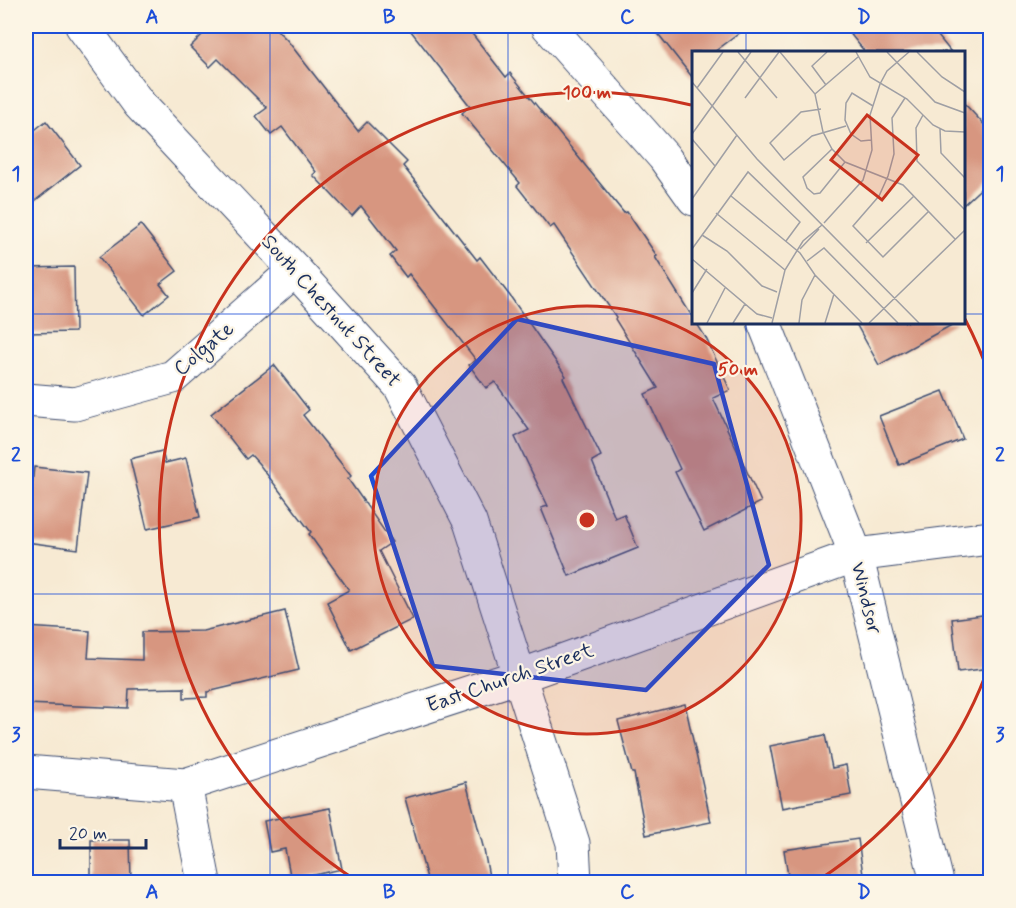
<svg xmlns="http://www.w3.org/2000/svg" width="1016" height="908" viewBox="0 0 1016 908" font-family="Mynerve,sans-serif">
<style>
.building{fill:#d79680}
.lines{fill:none;stroke-linecap:round;stroke-linejoin:round}
.minor-casing{stroke:#3c4b70;stroke-width:35}
.minor{stroke:#fff;stroke-width:33}
.marked{fill:#1d4ed8;fill-opacity:0.2;stroke:#1d4ed8;stroke-width:4.5;stroke-linejoin:round}
.grid{fill:none;stroke:#1d4ed8;stroke-width:1.5;stroke-opacity:0.55}
.ring{fill:none;stroke:#c8321e;stroke-width:3}
.labels{text-anchor:middle;dominant-baseline:central;stroke-width:4.5;stroke-linejoin:round;paint-order:stroke}
.street-label{font-size:21px;fill:#1b2f5e;stroke:#fcf5e5}
.inset-road{fill:none;stroke:#9f9fa4;stroke-width:1.5}
.view{fill:#c8321e;fill-opacity:0.15;stroke:#c8321e;stroke-width:3}
.inset-edge{fill:none;stroke:#1b2f5e;stroke-width:3}
.centre{fill:#c8321e;stroke:#fcf5e5;stroke-width:3}
.ring-label{font-size:18px;text-anchor:middle;font-weight:bold;fill:#c8321e;stroke:#fcf5e5;stroke-width:4.5;stroke-linejoin:round;paint-order:stroke}
.neatline{fill:none;stroke:#1d4ed8;stroke-width:2}
.grid-label{font-size:20px;text-anchor:middle;font-weight:bold;fill:#1d4ed8}
</style>
<rect width="100%" height="100%" fill="#fcf5e5"/>
<filter id="ink" filterUnits="userSpaceOnUse"><feTurbulence type="fractalNoise" baseFrequency=".0167" numOctaves="2"/><feDisplacementMap in="SourceGraphic" scale="12" xChannelSelector="R" yChannelSelector="G"/><feConvolveMatrix kernelMatrix="1 2 1 2 8 2 1 2 1" color-interpolation-filters="sRGB"/></filter>
<filter id="wash" filterUnits="userSpaceOnUse"><feTurbulence type="fractalNoise" baseFrequency=".008" numOctaves="4" result="noise"/><feDisplacementMap in="SourceGraphic" scale="24" xChannelSelector="R" yChannelSelector="G"/><feGaussianBlur stdDeviation="1.35" result="paint"/><feColorMatrix in="noise" values="0 0 0 0 0 0 0 0 0 0 0 0 0 0 0 0 0 1.4 0 .05"/><feComposite in="paint" operator="in"/></filter>
<g filter="url(#wash)">
<rect width="100%" height="100%" fill="#f7ead3"/>
<g id="blocks">
<g class="building">
<polygon points="211,26 273,26 287,40 358,131 367,122 407,162 403,166 477,260 480,257 510,296 566,376 563,378 601,456 592,461 615,518 624,514 638,548 569,576 541,508 548,506 515,437 529,430 495,382 486,388 469,365 476,360 409,274 406,277 390,256 396,251 361,206 352,216 313,175 316,172 282,127 271,135 256,116 267,108 218,59 210,67 190,47"/>
<polygon points="407,26 466,26 506,77 510,73 624,213 627,212 657,256 655,257 693,318 693,322 696,322 706,338 730,390 713,398 761,502 704,531 675,472 680,469 645,394 658,388 615,319 616,317 554,225 550,228 517,186 520,183 462,113 470,106"/>
<polygon points="652,26 749,26 714,52 693,52 693,78"/>
<polygon points="844,26 930,26 951,52 865,52"/>
<polygon points="963,102 990,131 990,180 963,205"/>
<polygon points="46,121 80,165 26,208 26,137"/>
<polygon points="141,225 177,271 160,284 169,295 144,315 99,257"/>
<polygon points="74,267 75,332 26,333 26,268"/>
<polygon points="855,322 957,322 879,365"/>
<polygon points="274,365 309,410 303,415 351,476 348,479 392,542 379,551 413,619 351,650 327,602 349,590 309,534 311,532 259,464 251,455 246,459 211,414"/>
<polygon points="943,391 963,439 899,465 879,416"/>
<polygon points="162,451 165,463 186,458 200,517 147,529 130,459"/>
<polygon points="34,467 87,473 78,549 26,542"/>
<polygon points="285,611 299,670 207,692 207,697 184,698 184,688 129,689 128,708 26,704 26,627 90,631 88,658 142,660 142,632 203,631"/>
<polygon points="990,614 990,668 958,672 952,619"/>
<polygon points="685,704 711,822 646,835 634,773 632,773 618,721"/>
<polygon points="825,735 832,768 846,765 851,795 782,808 770,746"/>
<polygon points="466,782 484,850 490,882 428,882 405,798"/>
<polygon points="330,808 342,869 291,880 285,849 270,852 264,821"/>
<polygon points="858,839 864,882 789,882 784,850"/>
<polygon points="91,840 130,840 131,882 91,882"/>
</g>
</g>
</g>
<g filter="url(#ink)">
<use href="#blocks" fill-opacity="0" stroke="#3c4b70" stroke-width="1.5"/>
<g class="lines">
<g class="minor-casing">
<g id="minor">
<polyline points="82,26 139,104 295,270 400,386 470,522 573,843 575,882"/>
<polyline points="548,26 664,157 694,199"/>
<polyline points="764,322 856,555 937,882"/>
<polyline points="26,400 75,404 173,377 295,270"/>
<polyline points="26,772 185,785 520,676 856,555 990,538"/>
<polyline points="185,785 204,882"/>
</g>
</g>
<use href="#minor" class="minor"/>
</g>
</g>
<path class="marked" d="M517 319 714 364 769 565 646 690 433 666 371 476Z"/>
<path class="grid" d="M270 26V882M508 26V882M746 26V52M26 314H694M964 314H990M746 322V882M26 594H990"/>
<circle cx="587" cy="520" r="214" fill="#c8321e" fill-opacity=".12"/>
<g class="ring">
<circle cx="587" cy="520" r="214"/>
<path d="M990 663A428 428 0 0 1 817 881M357 881A428 428 0 0 1 691 105M965 319A428 428 0 0 1 990 377"/>
</g>
<g class="labels">
<g class="street-label">
<text transform="translate(331 311) rotate(48)">South Chestnut Street</text>
<text transform="translate(204 349) rotate(-40)">Colgate</text>
<text transform="translate(866 598) rotate(76)">Windsor</text>
<text transform="translate(510 678) rotate(-19)">East Church Street</text>
</g>
</g>
<g transform="translate(692 51)">
<rect width="273" height="273" fill="#f7ead3"/>
<path class="inset-road" d="M46 1 85 47M88 1 123 43 131 81 140 98 153 111 211 134 263 188M164 1 178 26 215 48 241 74 253 80 273 81M195 1 243 51 273 62M225 1 250 26 273 41M0 31 65 108 227 272M134 34 120 15 135 1M5 37 31 1M123 43 166 6M53 47 87 1M213 47 200 67 202 103 196 125 187 145 161 175 191 206 237 160M129 58 109 61 78 92 92 109 120 85 154 75M231 64 224 77 225 110 273 159M248 78 249 102 273 127M0 83 59 1M0 88 23 115M179 89 169 90 159 83 153 69 154 52 160 42 181 55M140 98 111 126 115 137 122 143 128 142 153 111M39 145 108 202 123 224 170 272M0 148 45 84M24 162 93 219M132 172 171 129 180 99 178 64 188 33 195 20 217 1M10 184 35 200 70 235 85 241M174 192 222 145M0 198 56 121 108 171 94 190M108 198 127 178M0 208 65 263 80 267M115 210 132 197 206 272M0 242 15 218M15 272 33 237M41 272 53 253M80 272 93 219 111 190 130 174M107 272 110 249 123 224M133 272 142 243M177 272 273 179"/>
<path class="view" d="M175 64 226 104 190 149 139 109Z"/>
<rect width="273" height="273" class="inset-edge"/>
</g>
<circle cx="587" cy="520" r="9" class="centre"/>
<g class="ring-label">
<text x="587" y="98">100 m</text>
<text x="738" y="375">50 m</text>
</g>
<rect width="1016" height="908" fill="none" stroke="#fcf5e5" stroke-width="66"/>
<path d="M60 839v9h86v-9" fill="none" stroke="#1b2f5e" stroke-width="3"/>
<text x="69" y="839" font-size="18" fill="#1b2f5e" stroke="#fcf5e5" stroke-width="4.5" paint-order="stroke">20 m</text>
<rect x="33" y="33" width="950" height="842" class="neatline"/>
<g class="grid-label">
<text x="152" y="23">A</text>
<text x="389" y="23">B</text>
<text x="627" y="23">C</text>
<text x="864" y="23">D</text>
<text x="16" y="180">1</text>
<text x="1000" y="180">1</text>
<text x="16" y="461">2</text>
<text x="1000" y="461">2</text>
<text x="16" y="741">3</text>
<text x="1000" y="741">3</text>
<text x="152" y="898">A</text>
<text x="389" y="898">B</text>
<text x="627" y="898">C</text>
<text x="864" y="898">D</text>
</g>
</svg>
